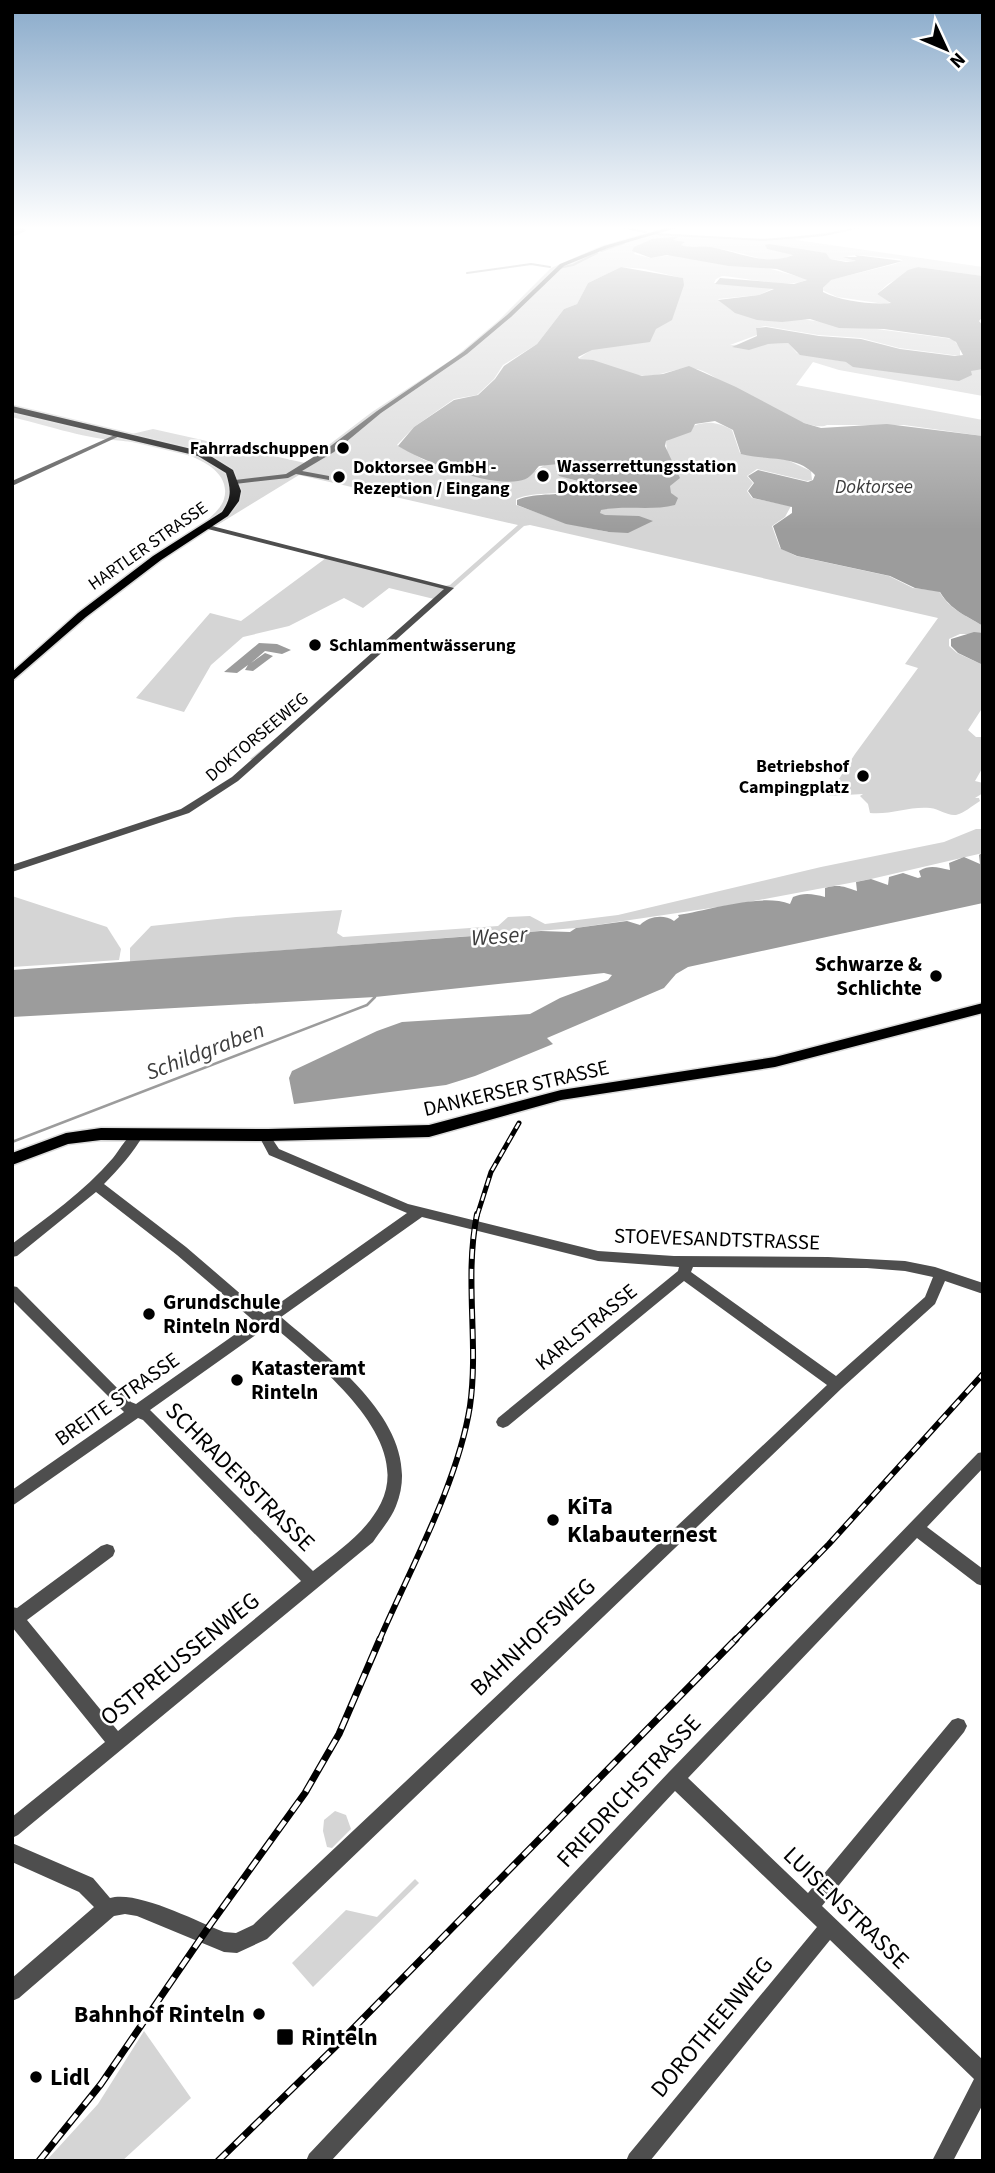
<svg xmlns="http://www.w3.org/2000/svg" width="995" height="2173" viewBox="0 0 995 2173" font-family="'Source Sans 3',sans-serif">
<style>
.green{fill:#d5d5d5}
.water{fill:#9c9c9c}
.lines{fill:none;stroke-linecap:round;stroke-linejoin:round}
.stream-far1{stroke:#9c9c9c;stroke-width:2}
.stream{stroke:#9c9c9c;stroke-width:2.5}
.taxiway{fill:#808080;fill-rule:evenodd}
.major-casing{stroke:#dbdbdb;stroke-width:3}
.minor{fill:#4e4e4e;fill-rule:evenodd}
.major{fill:#000;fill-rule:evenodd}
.rail-far2-casing{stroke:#000;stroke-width:5}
.rail-far1-casing{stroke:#000;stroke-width:6}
.rail-casing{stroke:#000;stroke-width:7}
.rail-far2{stroke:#fff;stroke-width:2.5;stroke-dasharray:8;stroke-linecap:butt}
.rail-far1{stroke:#fff;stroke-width:3.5;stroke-dasharray:10;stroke-linecap:butt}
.rail{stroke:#fff;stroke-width:4.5;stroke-dasharray:12;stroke-linecap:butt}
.poi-dot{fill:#000;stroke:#fff;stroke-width:2.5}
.labels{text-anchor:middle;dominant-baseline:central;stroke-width:5;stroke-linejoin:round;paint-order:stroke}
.far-poi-label{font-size:18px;font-weight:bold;fill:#000;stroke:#fff;text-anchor:start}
.far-street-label{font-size:18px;fill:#000;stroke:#fff}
.far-water-label{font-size:19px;font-style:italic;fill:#3d3d3d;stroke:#fff}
.poi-label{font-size:21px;font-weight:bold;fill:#000;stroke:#fff;text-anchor:start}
.street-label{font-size:21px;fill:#000;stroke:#fff}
.water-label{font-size:23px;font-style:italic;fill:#3d3d3d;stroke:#fff}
.near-street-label{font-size:24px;fill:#000;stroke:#fff}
.near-poi-label{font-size:24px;font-weight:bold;fill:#000;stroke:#fff;text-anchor:start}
</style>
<rect width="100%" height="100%" fill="#fff"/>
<g class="green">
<path d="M670 226H685L660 233 726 238 782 239 871 226 796 240 983 267V276L918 267 888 284 877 294 891 302 885 304 837 297 822 290 830 280 895 264 903 261 900 259 859 255 847 256 856 262 829 259 825 253 766 245 767 249 794 254C773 267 749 254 727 250 714 248 701 247 687 247L680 245 684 243 673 240 672 237 640 244 634 254 650 258 672 255 730 265 760 266 807 279C793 290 742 277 722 276L716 279 714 283 774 288 759 295 718 299 731 310 953 339 960 348V356L899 348 861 338 818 335 765 326 756 328 757 335 730 345 788 343 797 353 852 363 853 366 910 373 983 369V396L839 370 813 362 796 385 983 420V436L904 425H827C809 435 727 384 707 373 684 361 668 376 645 376 624 375 601 361 578 359L591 350 655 329 682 278 644 269 621 267 588 283 577 304 564 309 537 344 503 365 494 379 477 395 454 399 414 427 397 445 424 460 463 474 535 471 546 464H558L563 468 556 471 558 475 577 481 582 488C560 497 538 490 516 499V505L566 523 608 532 604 515 598 513 599 510 670 492 666 441C689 427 706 414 732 430L740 453 785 459 811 471 812 480 807 481 757 469 747 476 753 483 747 491 752 498 791 506 785 517 772 526 780 548 796 556 889 576 913 588 939 591C950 610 965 615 983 626V634H960L949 639V646L957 653 983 665V707L968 730 976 737H983V767L975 781 983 783V793L975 798H979L980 801C972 806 964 813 956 815 947 816 940 809 930 808 910 806 891 815 870 813L868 804 860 796 863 794 828 796 855 754 918 668 905 664 938 618 530 525 524 526 257 761 250 759 308 713 309 708 434 599 389 588 363 608 344 598 289 626 243 637 211 665 184 712 136 698 210 613 241 621 326 558 439 587 450 585 518 525 299 475 214 527 204 524C211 516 221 509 224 499 237 454 140 442 113 440 84 438 41 424 12 417V407L132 434 153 429 305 463 372 412 454 358 498 321 551 268 601 246Z"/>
<polygon points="976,829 983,829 983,853 871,879 738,904 576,928 130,962 130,948 151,926 236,917 342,910 337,933 343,937 498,926 508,917 530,916 545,924 618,915 821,867 944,842"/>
<polygon points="12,896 107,927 121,949 119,960 12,967"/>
<polygon points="335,1811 346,1815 351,1829 332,1848 327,1847 323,1831 324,1820"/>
<polygon points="415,1879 419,1883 313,1987 292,1963 346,1910 377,1917"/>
<polygon points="144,2031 191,2098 122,2161 46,2161 98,2104"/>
</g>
<g class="water">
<path d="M672 237H678L673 240 685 242 681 245C692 249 704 245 715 248 740 253 768 266 793 255L767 249 765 245 769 244 826 253 830 259 846 262 856 261 843 257H857L855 255 903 261 831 280 823 288V292C841 301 871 305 891 303L877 294 908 270 918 267 983 276V317L979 321 983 326V369L971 371 972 375 959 381 853 367 846 362 800 355 788 343 768 344 749 350 732 347 757 336 756 328 766 327 819 336 861 339 900 349 955 356 963 355 956 342 949 338 884 329 839 328 810 319 782 322 757 320 735 313 718 300 759 295 774 289 715 284 720 278 794 284 807 280 777 269 729 266 667 255 651 258 632 251 634 247 652 239Z"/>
<path d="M621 267 683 278 684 285 672 320 656 329 650 342 592 350 578 357 579 359 593 360 642 376 663 374 689 366 736 387 804 423 821 428 887 424 983 436V626C965 615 951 610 940 592L915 588 890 576 797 556 781 549 773 526 792 513V507L753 498 748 491 754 483 748 476 758 470 808 482 813 480 815 475C796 454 766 461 741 454L733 430 715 421 695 424 691 432 666 441 665 446 680 478 670 486 671 493 678 498 675 505C652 511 626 505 601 510L600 513 605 515 639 516 653 521 628 533 609 532 566 524 517 505V500C538 491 561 498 582 488L578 481 559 476 556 471 563 468 558 464 539 466C533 473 529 480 518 481 487 486 424 462 398 446L414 427 454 400 478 395 495 379 504 366 537 344 564 309 577 304 588 283Z"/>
<polygon points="974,632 983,633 983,665 958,653 951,646 951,639"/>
<polygon points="259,643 277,644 291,650 282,654 265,651 251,663 265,653 273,656 253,671 245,670 248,665 237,673 224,672"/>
<path d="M983 852V903L688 967 676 974 664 988 547 1038 553 1044 475 1076 446 1085 294 1104 289 1078 292 1071 377 1031 402 1022 530 1014 560 998 608 980 612 975 604 973 375 997 12 1017V970L541 931 570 932 576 928 627 921 640 925C649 916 664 914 674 921L679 917 678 915C710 910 761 893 790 904L793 897C804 892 814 894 825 897V888C840 884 844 887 857 891L856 882 871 879 888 885 889 877 903 873 918 878 921 877 919 871C931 864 938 868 950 870L949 863 964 857 980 864 979 855Z"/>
</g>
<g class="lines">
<g class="stream-far1">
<polyline points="615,226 646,232"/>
<polyline points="654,234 763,240 824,235 866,226"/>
<polyline points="601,251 624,243"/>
<polyline points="559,268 573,265 597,253"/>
<polyline points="467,273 531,264 550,267"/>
</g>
<polyline class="stream" points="12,1142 367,1005 375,997"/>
<polygon class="taxiway" points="12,226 22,226 26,231 12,237 12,231 15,230"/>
<g class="major-casing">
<g id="major">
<path d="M12 406 204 452 233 470 241 491 239 501 228 516 161 560 86 617 12 681V672L78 613 153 556 222 512C232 497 231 490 226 473L198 456 12 412Z"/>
<polygon points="983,1003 983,1013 775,1067 561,1100 429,1137 268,1141 101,1140 68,1144 12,1165 12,1153 66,1133 101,1128 268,1129 429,1125 561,1090 775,1057"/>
</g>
</g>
<g class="minor">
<polygon points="674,226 683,226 608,248 564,266 511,317 467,354 381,413 334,452 302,471 329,476 329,480 296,474 288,478 235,484 231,482 235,480 286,474 328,448 377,411 463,352 507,315 560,264 604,246"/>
<polygon points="119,433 124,434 12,486 12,481"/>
<polygon points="204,524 454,588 238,781 189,813 12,872 12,865 181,809 232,777 444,589 204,528"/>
<path d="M138 1130 144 1134C133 1153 119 1169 104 1184L186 1247 264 1314 407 1213 269 1155 261 1140 264 1132 268 1131 274 1135 273 1140 279 1149 408 1204 598 1251 674 1256 828 1257 905 1261 935 1267 983 1283V1294L945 1281 935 1304 842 1388 267 1939 237 1953 224 1952 137 1916 125 1914 114 1916 19 1998 12 2001V1978L94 1907 79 1892 12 1862V1843L93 1878 110 1898C137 1890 196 1921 224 1932L236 1933 253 1925 827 1385 684 1281 508 1426 503 1428 498 1426 496 1422 498 1418 678 1271 679 1267 598 1261 422 1217 281 1317C331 1360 427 1429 396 1506 391 1519 380 1531 373 1542L18 1835 12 1838V1817L105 1742 12 1627V1607L17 1608 101 1546 107 1544 113 1546 115 1551 113 1556 27 1620 118 1731 301 1581 143 1420 138 1418 12 1506V1490L124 1412 12 1300V1286L17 1287 131 1402 136 1404 254 1321 177 1255 96 1192 17 1256 12 1257V1244C47 1217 84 1192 113 1158 120 1149 128 1134 138 1130ZM693 1267 867 1268 905 1271 933 1277 925 1297 836 1376 691 1272ZM271 1324C314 1362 414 1436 381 1503 366 1533 338 1551 313 1571L150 1410Z"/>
<polygon points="983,1452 983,1468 927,1527 983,1569 983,1586 977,1584 917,1538 688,1778 808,1893 952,1720 958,1718 964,1720 967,1726 964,1732 822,1906 983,2060 983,2104 953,2161 932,2161 974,2079 830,1940 650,2161 626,2161 629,2154 817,1927 675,1791 331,2161 306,2161 309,2154 669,1772 978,1453"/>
</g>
<use href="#major" class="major"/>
<g class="rail-far2-casing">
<polyline id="rail-far2" points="477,1216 491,1172 519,1123"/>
</g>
<g class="rail-far1-casing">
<g id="rail-far1">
<path d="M379 1641C410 1569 458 1483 470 1406 479 1343 464 1278 477 1214"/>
<polyline points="734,1641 829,1544 983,1374"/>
</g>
</g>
<g class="rail-casing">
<g id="rail">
<polyline points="39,2161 101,2084 210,1925 305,1793 339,1734 380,1639"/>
<polyline points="218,2161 335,2047 736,1639"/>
</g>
</g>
<use href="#rail-far2" class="rail-far2"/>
<use href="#rail-far1" class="rail-far1"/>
<use href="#rail" class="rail"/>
</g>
<linearGradient id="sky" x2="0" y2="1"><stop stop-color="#89aaca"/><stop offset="0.43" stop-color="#fff"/><stop offset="1" stop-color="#fff" stop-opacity="0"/></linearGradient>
<rect width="995" height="530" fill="url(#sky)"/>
<g class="poi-dot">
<circle cx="343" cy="448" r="7"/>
<circle cx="543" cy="476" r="7"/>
<circle cx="339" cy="477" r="7"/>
<circle cx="315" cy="645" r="7"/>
<circle cx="863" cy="776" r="7"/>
<circle cx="936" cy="976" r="7"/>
<circle cx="149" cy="1314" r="7"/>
<circle cx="237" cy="1380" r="7"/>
<circle cx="553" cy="1520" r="7"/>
<circle cx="259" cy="2014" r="7"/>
<rect x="276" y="2028" width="18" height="18" rx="3.5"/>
<circle cx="36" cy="2077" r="7"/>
</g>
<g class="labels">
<g class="far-poi-label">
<text x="329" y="448" text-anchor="end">Fahrradschuppen</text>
<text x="557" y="466">Wasserrettungsstation<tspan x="557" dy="21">Doktorsee</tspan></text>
<text x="353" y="467">Doktorsee GmbH -<tspan x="353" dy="21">Rezeption / Eingang</tspan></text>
<text x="329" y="645">Schlammentwässerung</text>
<text x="849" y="766" text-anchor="end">Betriebshof<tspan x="849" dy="21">Campingplatz</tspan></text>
</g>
<g class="far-street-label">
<text transform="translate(148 546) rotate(-35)">HARTLER STRASSE</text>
<text transform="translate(257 737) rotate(-40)">DOKTORSEEWEG</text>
</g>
<g class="far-water-label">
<text x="874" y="487">Doktorsee</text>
</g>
<g class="poi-label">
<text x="922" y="964" text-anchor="end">Schwarze &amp;<tspan x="922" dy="24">Schlichte</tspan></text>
<text x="163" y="1302">Grundschule<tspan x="163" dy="24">Rinteln Nord</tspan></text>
<text x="251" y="1368">Katasteramt<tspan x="251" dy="24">Rinteln</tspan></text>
</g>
<g class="street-label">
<text transform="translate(516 1088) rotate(-13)">DANKERSER STRASSE</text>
<text transform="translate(717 1239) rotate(2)">STOEVESANDTSTRASSE</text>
<text transform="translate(586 1327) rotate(-39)">KARLSTRASSE</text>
<text transform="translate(117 1399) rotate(-35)">BREITE STRASSE</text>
</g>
<g class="water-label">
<text transform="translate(499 936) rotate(-4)">Weser</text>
<text transform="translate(205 1051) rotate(-21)">Schildgraben</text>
</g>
<g class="near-street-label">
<text transform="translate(240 1477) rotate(45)">SCHRADERSTRASSE</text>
<text transform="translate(533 1637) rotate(-43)">BAHNHOFSWEG</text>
<text transform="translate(180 1659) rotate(-39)">OSTPREUSSENWEG</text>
<text transform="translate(629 1791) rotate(-47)">FRIEDRICHSTRASSE</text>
<text transform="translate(846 1908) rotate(44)">LUISENSTRASSE</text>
<text transform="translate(712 2027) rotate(-50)">DOROTHEENWEG</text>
</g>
<g class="near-poi-label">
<text x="567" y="1506">KiTa<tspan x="567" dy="28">Klabauternest</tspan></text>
<text x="245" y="2014" text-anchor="end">Bahnhof Rinteln</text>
<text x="301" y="2037">Rinteln</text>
<text x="50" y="2077">Lidl</text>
</g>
</g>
<rect width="995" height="2173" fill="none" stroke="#000000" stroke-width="28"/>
<g transform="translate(946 49) rotate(134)" stroke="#ffffff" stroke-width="5" paint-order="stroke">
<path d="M0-5L12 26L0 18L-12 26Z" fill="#000000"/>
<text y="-10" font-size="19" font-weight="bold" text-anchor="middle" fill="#000000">N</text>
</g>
</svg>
